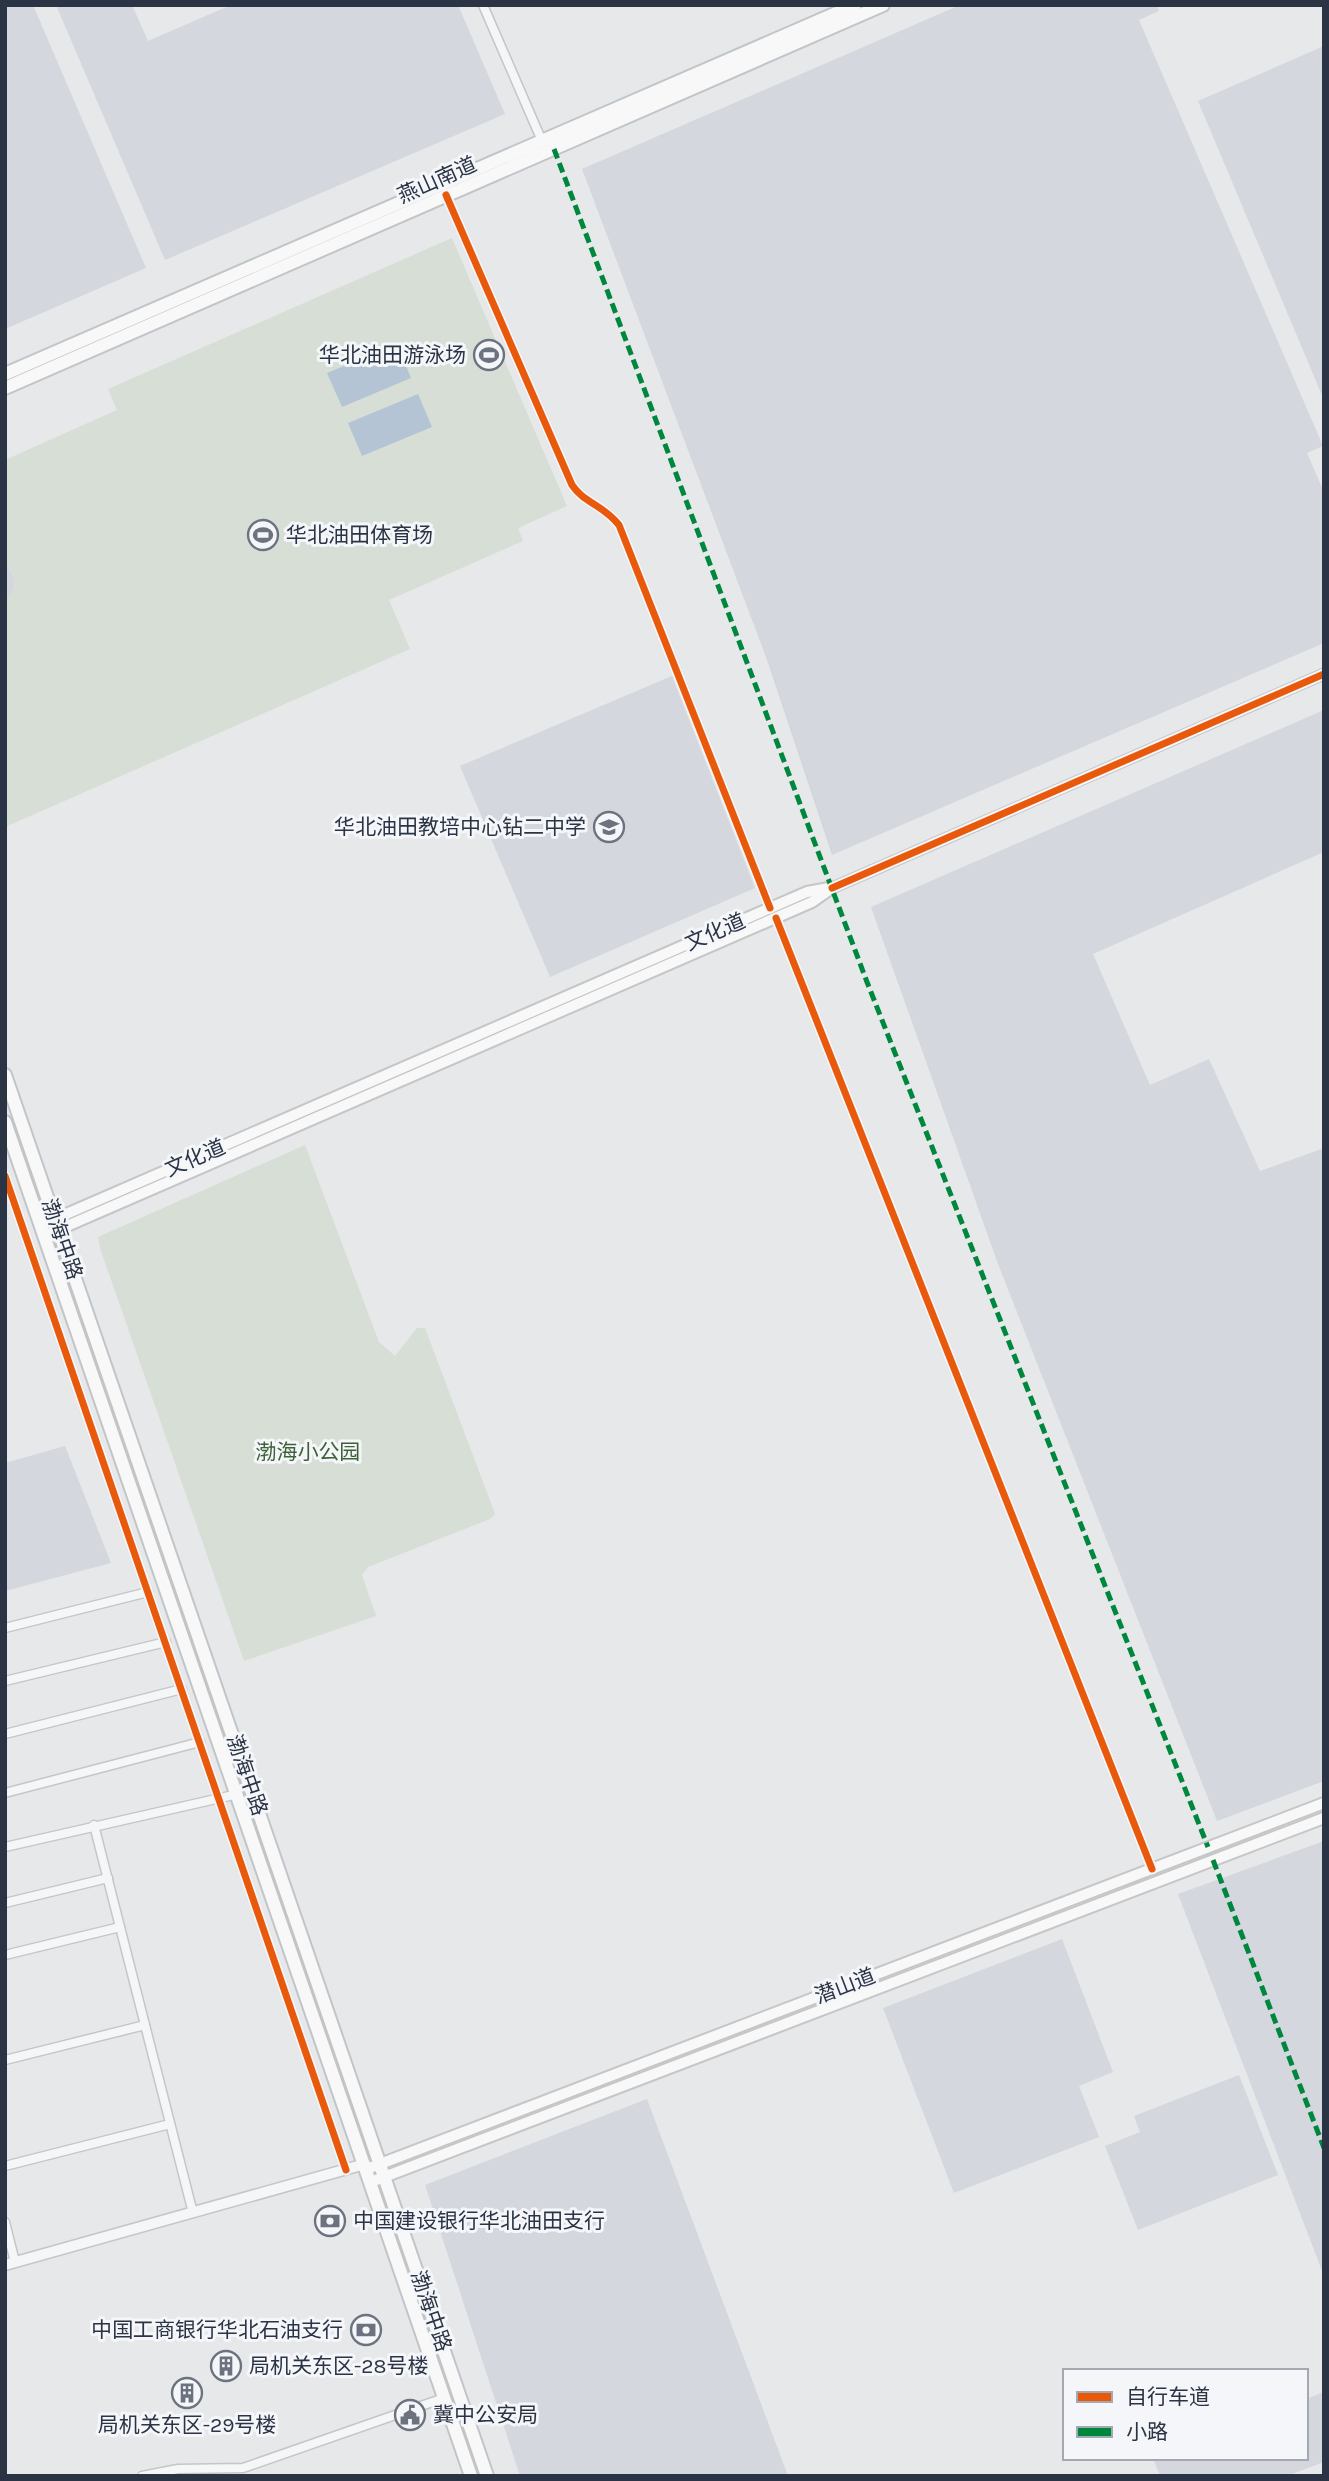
<svg xmlns="http://www.w3.org/2000/svg" width="1329" height="2481" viewBox="0 0 1329 2481" font-family="Karla,'Noto Sans SC',sans-serif">
<style>
.built{fill:#d4d7dd}
.green{fill:#d6ded6}
.water{fill:#b4c4d5}
.lines{fill:none;stroke-linecap:round;stroke-linejoin:round}
.minor-casing{stroke:#c4c6c8;stroke-width:11}
.tertiary-casing{stroke:#c4c6c8;stroke-width:13}
.secondary-casing{stroke:#c4c6c8;stroke-width:14}
.primary-casing{stroke:#c2c5c8;stroke-width:16}
.minor{stroke:#f5f6f7;stroke-width:8}
.tertiary{stroke:#f5f6f7;stroke-width:10}
.secondary{stroke:#f8f8f8;stroke-width:10}
.primary{stroke:#f8f8f8;stroke-width:12}
.quiet{stroke:#00873e;stroke-width:5;stroke-dasharray:10 5;stroke-linecap:butt}
.cycleway-casing{stroke:#f4f6f9;stroke-width:11}
.cycleway{stroke:#e8590c;stroke-width:7}
.labels{text-anchor:middle;dominant-baseline:central;stroke-width:6;stroke-linejoin:round;paint-order:stroke}
.street-label{font-size:21px;fill:#2b3445;stroke:#f4f6f9}
.poi-label{font-size:21px;fill:#2b3445;stroke:#f4f6f9;text-anchor:start}
.park-label{font-size:21px;fill:#3f6138;stroke:#f4f6f9}
</style>
<rect width="100%" height="100%" fill="#e6e8ea"/>
<g class="built">
<polygon points="5,5 33,5 146,268 5,329"/>
<polygon points="56,5 132,5 148,41 231,5 458,5 505,114 165,260"/>
<polygon points="960,5 1157,5 1159,11 1139,20 1323,446 1307,453 1324,492 1324,643 832,855 766,657 582,169"/>
<polygon points="1324,46 1324,400 1198,101"/>
<polygon points="5,559 15,581 12,593 5,601"/>
<polygon points="672,676 755,888 550,977 460,766"/>
<polygon points="1324,710 1324,852 1093,954 1150,1085 1209,1059 1260,1171 1324,1148 1324,1781 1217,1821 998,1264 871,907"/>
<polygon points="65,1446 111,1563 5,1591 5,1463"/>
<polygon points="1324,1841 1324,2276 1178,1894"/>
<polygon points="1062,1939 1113,2072 1079,2086 1099,2137 954,2193 883,2008"/>
<polygon points="1239,2075 1278,2175 1138,2230 1105,2146 1140,2132 1134,2116"/>
<polygon points="647,2099 788,2476 520,2476 425,2185"/>
<polygon points="1324,2392 1324,2462 1287,2476 1160,2476 1153,2458 1306,2458 1306,2399"/>
</g>
<g class="green">
<polygon points="452,238 567,506 518,528 523,541 389,600 410,649 5,827 5,601 12,593 15,581 5,559 5,460 117,410 108,389"/>
<polygon points="305,1145 379,1342 395,1356 417,1328 425,1328 495,1514 490,1519 368,1567 362,1575 376,1616 244,1661 100,1248 98,1237"/>
</g>
<g class="water">
<polygon points="397,344 411,378 342,407 327,373"/>
<polygon points="418,394 432,427 362,456 348,423"/>
</g>
<g class="lines">
<g class="minor-casing">
<g id="minor">
<polyline points="483,5 542,141"/>
<path d="M446 195 572 485C584 503 602 504 619 525L770 908"/>
<polyline points="776,918 1152,1869"/>
<polyline points="5,1176 346,2170"/>
<polyline points="5,1628 148,1592"/>
<polyline points="5,1681 166,1642"/>
<polyline points="5,1734 182,1689"/>
<polyline points="5,1793 200,1742"/>
<polyline points="94,1825 193,2213"/>
<polyline points="5,1847 238,1794"/>
<polyline points="5,1903 108,1878"/>
<polyline points="5,1955 120,1927"/>
<polyline points="5,2060 145,2025"/>
<polyline points="5,2166 170,2124"/>
<polyline points="5,2222 15,2262"/>
<polyline points="142,2476 178,2469 243,2468 444,2398"/>
</g>
</g>
<g class="tertiary-casing">
<g id="tertiary">
<polyline points="832,888 1324,674"/>
<polyline points="5,2265 365,2164"/>
</g>
</g>
<g class="secondary-casing">
<g id="secondary">
<polyline points="41,1225 807,892 829,888"/>
<polyline points="44,1236 812,902 832,888"/>
<polyline points="367,2169 1324,1803"/>
<polyline points="371,2182 1324,1818"/>
</g>
</g>
<g class="primary-casing">
<g id="primary">
<polyline points="5,374 855,5"/>
<polyline points="5,388 883,5"/>
<polyline points="5,1075 487,2476"/>
<polyline points="5,1122 471,2476"/>
</g>
</g>
<use href="#minor" class="minor"/>
<use href="#tertiary" class="tertiary"/>
<use href="#secondary" class="secondary"/>
<use href="#primary" class="primary"/>
<g class="quiet">
<polyline points="554,149 867,982 1208,1847"/>
<polyline points="1213,1860 1324,2148"/>
</g>
<g class="cycleway-casing">
<g id="cycleway">
<path d="M446 195 572 485C584 503 602 504 619 525L770 908"/>
<polyline points="832,888 1324,674"/>
<polyline points="776,918 1152,1869"/>
<polyline points="5,1176 346,2170"/>
</g>
</g>
<use href="#cycleway" class="cycleway"/>
</g>
<defs>
<g id="stadium-ring" transform="scale(1.575)"><circle r="9.5" fill="#f4f6f9" stroke="#6c737f" stroke-width="1.5"/><path d="M0-5a6.5 5 0 1 0 0 10a6.5 5 0 1 0 0-10ZM-3.5-1.8h7v3.6h-7Z" fill="#6c737f"/></g>
<g id="school-ring" transform="scale(1.575)"><circle r="9.5" fill="#f4f6f9" stroke="#6c737f" stroke-width="1.5"/><path d="M0-5L7-2L0 1L-7-2ZM-4 1L0 2.5L4 1V4Q0 6-4 4Z" fill="#6c737f"/></g>
<g id="bank-ring" transform="scale(1.575)"><circle r="9.5" fill="#f4f6f9" stroke="#6c737f" stroke-width="1.5"/><path d="M-6-4H6V4H-6ZM0-2.3a2.3 2.3 0 1 0 0 4.6a2.3 2.3 0 1 0 0-4.6Z" fill="#6c737f"/></g>
<g id="building-ring" transform="scale(1.575)"><circle r="9.5" fill="#f4f6f9" stroke="#6c737f" stroke-width="1.5"/><path d="M-4-6H4V6H1V3H-1V6H-4ZM-2.5-4.3h1.7v1.8h-1.7ZM.8-4.3h1.7v1.8H.8ZM-2.5-1h1.7V.8h-1.7ZM.8-1h1.7V.8H.8Z" fill="#6c737f"/></g>
<g id="civic-ring" transform="scale(1.575)"><circle r="9.5" fill="#f4f6f9" stroke="#6c737f" stroke-width="1.5"/><path d="M-.6-6.5H3V-4.5H.6V-3L4-1V1h2V6H-6V1h2V-1L-.6-3ZM-1.2 2.5V6h2.4V2.5Z" fill="#6c737f"/></g>
</defs>
<g fill-rule="evenodd">
<use href="#stadium-ring" x="489" y="355"/>
<use href="#stadium-ring" x="263" y="535"/>
<use href="#school-ring" x="609" y="827"/>
<use href="#bank-ring" x="330" y="2221"/>
<use href="#bank-ring" x="366" y="2330"/>
<use href="#building-ring" x="226" y="2366"/>
<use href="#building-ring" x="187" y="2393"/>
<use href="#civic-ring" x="410" y="2415"/>
</g>
<g class="labels">
<g class="street-label">
<text transform="translate(437 180) rotate(-24)">燕山南道</text>
<text transform="translate(715 932) rotate(-23)">文化道</text>
<text transform="translate(195 1158) rotate(-23)">文化道</text>
<text transform="translate(62 1239) rotate(71)">渤海中路</text>
<text transform="translate(247 1775) rotate(71)">渤海中路</text>
<text transform="translate(845 1986) rotate(-21)">潜山道</text>
<text transform="translate(431 2311) rotate(71)">渤海中路</text>
</g>
<g class="poi-label">
<text x="466" y="355" text-anchor="end">华北油田游泳场</text>
<text x="286" y="535">华北油田体育场</text>
<text x="586" y="827" text-anchor="end">华北油田教培中心钻二中学</text>
<text x="353" y="2221">中国建设银行华北油田支行</text>
<text x="343" y="2330" text-anchor="end">中国工商银行华北石油支行</text>
<text x="249" y="2366">局机关东区-28号楼</text>
<text x="433" y="2415">冀中公安局</text>
<text x="187" y="2425" text-anchor="middle">局机关东区-29号楼</text>
</g>
<g class="park-label">
<text x="308" y="1452">渤海小公园</text>
</g>
</g>
<rect width="1329" height="2481" fill="none" stroke="#2b3445" stroke-width="14"/>
<rect x="1063" y="2369" width="245" height="91" fill="#f4f6f9" stroke="#a4a8b1" stroke-width="2"/>
<rect x="1077" y="2392" width="35" height="10" fill="#e8590c" stroke="#a4a8b1" stroke-width="2"/>
<text x="1126" y="2404" font-size="21" fill="#2b3445">自行车道</text>
<rect x="1077" y="2427" width="35" height="10" fill="#00873e" stroke="#a4a8b1" stroke-width="2"/>
<text x="1126" y="2439" font-size="21" fill="#2b3445">小路</text>
</svg>
